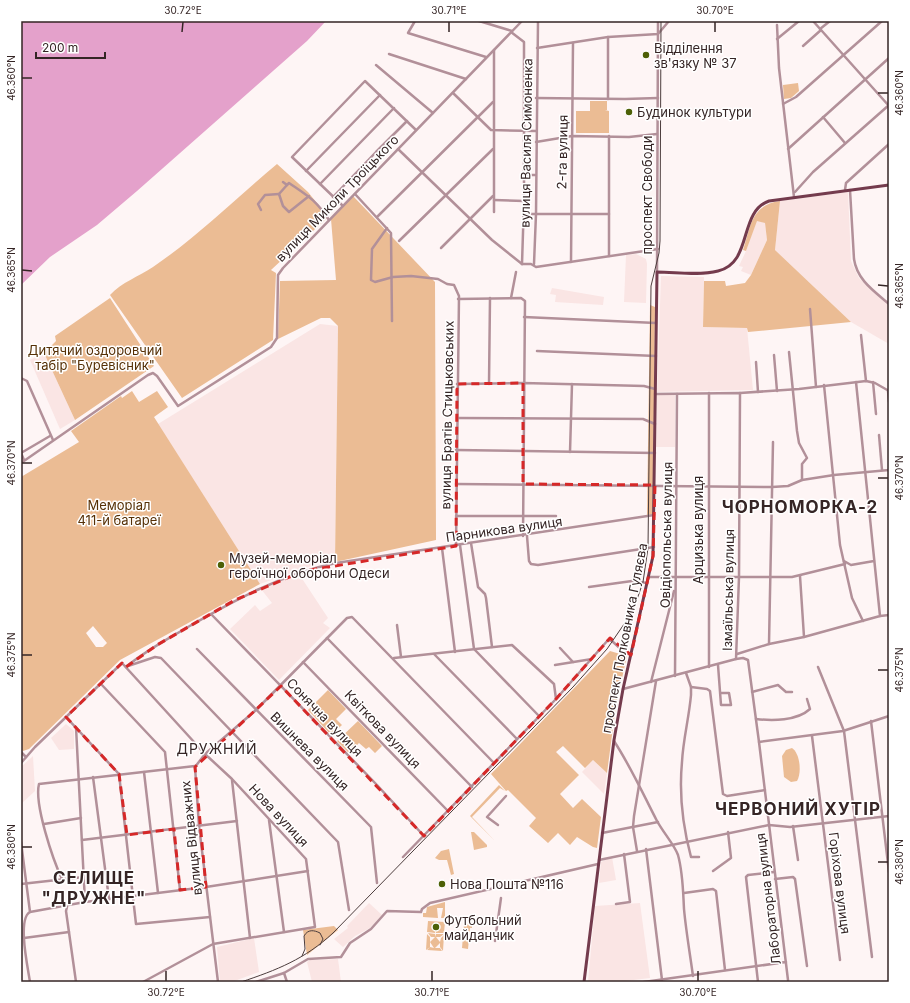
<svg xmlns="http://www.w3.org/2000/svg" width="910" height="1003" viewBox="0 0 910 1003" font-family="Inter,sans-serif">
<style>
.built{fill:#fae5e4}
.green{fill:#ebbc94;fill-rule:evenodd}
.water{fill:#e4a1cb}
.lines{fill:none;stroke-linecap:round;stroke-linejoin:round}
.minor{stroke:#b29099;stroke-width:2.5}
.major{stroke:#743b4d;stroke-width:3}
.tram{stroke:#4c3d3d;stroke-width:1}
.marked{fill:none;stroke:#d62828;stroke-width:3;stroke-dasharray:8 5;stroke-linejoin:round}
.ticks{fill:none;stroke:#352525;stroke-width:1.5}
.poi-dot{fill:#4d6006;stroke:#fff;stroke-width:1.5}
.labels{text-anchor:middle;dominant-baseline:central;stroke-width:3;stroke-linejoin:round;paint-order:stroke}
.poi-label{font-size:13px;fill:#352525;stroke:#fff;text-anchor:start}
.street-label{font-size:13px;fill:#352525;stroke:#fff}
.park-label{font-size:13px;fill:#563006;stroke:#fff}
.neighbourhood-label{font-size:14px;letter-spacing:1px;fill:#352525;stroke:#fff}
.district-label{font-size:17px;font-weight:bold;letter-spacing:1px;fill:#352525;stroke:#fff}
.neatline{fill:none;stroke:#352525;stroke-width:1.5}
.ticks-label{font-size:10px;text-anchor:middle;fill:#352525}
</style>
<rect width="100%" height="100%" fill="#fef5f5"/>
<g class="built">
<polygon points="848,192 851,261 859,278 889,306 889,344 851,322 775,250 780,201"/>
<polygon points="757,220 765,223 767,240 751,275 741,271 743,267 739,266 746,251"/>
<polygon points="636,254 646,259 647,264 646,303 624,302 626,255"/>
<polygon points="661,276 704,277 703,327 747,328 753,390 657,392"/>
<polygon points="552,288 604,297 603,305 555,302 556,295 550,294"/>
<polygon points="320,324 338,326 335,562 317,564 260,584 158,424"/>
<polygon points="44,353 75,420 60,429 30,360"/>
<polygon points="657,395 675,395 675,447 656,447"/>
<polygon points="299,574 328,618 323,623 330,628 279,680 230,629 255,605 260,611 272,603 261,589"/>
<polygon points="66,724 74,731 74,749 59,750 51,738"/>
<polygon points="33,756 35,791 21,804 21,767"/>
<polygon points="593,760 607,773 604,794 582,772"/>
<polygon points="612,857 616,880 599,883 601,862"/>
<polygon points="369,903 382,915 370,928 355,936 343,947 334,939 348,928 347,926"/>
<polygon points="640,903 650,978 617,982 588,982 595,906"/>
<polygon points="254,938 259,972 232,982 220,982 217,947"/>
<polygon points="338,959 341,982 312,982 307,962 310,960"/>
</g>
<g class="green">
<polygon points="798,83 799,91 791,98 784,99 783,85"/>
<polygon points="590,101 607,101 607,110 605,110 609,111 609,133 576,133 576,111 590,111"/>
<path d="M277 164 308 192 328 217 271 270 276 273 273 340 182 398 110 295C122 282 138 277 153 267 197 237 236 198 277 164Z"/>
<polygon points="353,196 435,282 436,540 335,562 338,326 330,318 321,318 278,339 280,281 336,280 331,219"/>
<path d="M780 201 775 250 851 322 748 332 747 328 703 327 704 281H725L726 286 745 283 751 275 767 240 765 223 757 221 746 251 743 250C751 226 751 205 780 201Z"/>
<polygon points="110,298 154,366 75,420 44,353 56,341 55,336"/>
<polygon points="650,305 655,307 653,514 647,515"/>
<path d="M132 391 139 402 157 391 168 407 154 417 260 584 120 660 29 749 23 751 21 749V477L79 442 71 431 121 396 122 398ZM93 626 107 643 103 647H96L86 633Z"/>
<polygon points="610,651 627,656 616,705 607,773 593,760 585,768 563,746 556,752 579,775 560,794 573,808 582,799 601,817 597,848 593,847 577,837 570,845 558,833 548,843 529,826 536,818 508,790 506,791 491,774"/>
<polygon points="328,690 346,709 336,719 342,725 331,735 308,710"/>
<polygon points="358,721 382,746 375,753 369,747 366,749 359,743 349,753 337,741"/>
<path d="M792 748C800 753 802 773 797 781L791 782 784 777 782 756 786 750Z"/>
<polygon points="499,785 505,791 500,788 472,817 495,841 470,816"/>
<polygon points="471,832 474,832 487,845 487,847 474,850"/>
<polygon points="449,849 454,874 451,875 447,860 439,860 435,858 441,851"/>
<polygon points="445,902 445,918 441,918 443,908 437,908 438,918 423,917 423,913 426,913 427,907"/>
<polygon points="428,921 445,922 444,933 436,933 436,930 435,933 427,932"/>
<polygon points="464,924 472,925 472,928 470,928 468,949 462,948"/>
<polygon points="334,926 338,930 307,955 303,930"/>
<polygon points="428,933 435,934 435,937 436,934 444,934 440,937 436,937 440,942 441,938 444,935 443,951 440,947 440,943 435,948 440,948 442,951 427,950 430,947 434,948 430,942 430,947 426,950 427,934 430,937 430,942 435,937 431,937"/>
</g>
<polygon class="water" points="21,21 326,21 307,41 137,191 97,225 50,257 21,285"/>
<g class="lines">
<g class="minor">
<polyline points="415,21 408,33 486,57"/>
<polyline points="479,21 512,31"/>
<polyline points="813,21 889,106"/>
<polyline points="888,21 889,22"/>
<polyline points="777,25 779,68 794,197"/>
<polyline points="820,29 830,21"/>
<polyline points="511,32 524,42 524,201 522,264"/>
<polyline points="608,37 608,99"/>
<polyline points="777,39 799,21"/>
<polyline points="803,46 821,30"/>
<polyline points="537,48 608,37 658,34 669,21"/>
<polyline points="389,54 466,79"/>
<polyline points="376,65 433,113"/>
<polyline points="453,93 491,130 536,131"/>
<polyline points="536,98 625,99 658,98"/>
<polyline points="783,104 796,97 882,21"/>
<polyline points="823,117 845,143"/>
<polyline points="536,142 572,136 629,137 657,134"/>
<polyline points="398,149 492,240 522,264"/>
<polyline points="788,149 889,58"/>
<polyline points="306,171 380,95"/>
<polyline points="524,175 535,175"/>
<path d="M283 182 287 185 289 183C308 196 316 200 329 220"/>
<polyline points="320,184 394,108"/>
<polyline points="287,185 279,194 283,206 289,212 309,196"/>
<polyline points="845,190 846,183 889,144"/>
<path d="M850 190 854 259C857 280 874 291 889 304"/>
<polyline points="795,192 813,172 889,105"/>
<polyline points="355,194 391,233 392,321"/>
<polyline points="333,197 376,152 407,121"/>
<polyline points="494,200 524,201"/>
<polyline points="343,206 292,157 365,81 416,130"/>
<polyline points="261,210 258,204 265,195 279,194"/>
<polyline points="494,212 494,50"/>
<polyline points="524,214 609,214"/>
<polyline points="377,217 493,102"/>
<polyline points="387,228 372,249 371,280 375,282 393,277 411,276 438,279 447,284 454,285 459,296 456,546"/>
<polyline points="399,241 493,149"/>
<polyline points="441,248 493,196"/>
<polyline points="609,256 609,136"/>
<polyline points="571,262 573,43"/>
<polyline points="522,264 531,264 536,267 658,249"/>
<polyline points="534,264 536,214 538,21"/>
<polyline points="657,272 658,21"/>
<polyline points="511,298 516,272"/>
<polyline points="458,299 521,298 525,301 523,536"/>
<polyline points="810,309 816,387"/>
<polyline points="524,317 656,323"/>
<polyline points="861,335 866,381"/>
<polyline points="537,351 656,356"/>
<polyline points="789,352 797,431 799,443 807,458 802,464 802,480"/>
<polyline points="774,355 777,391"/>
<polyline points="756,362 758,392"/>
<polyline points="21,378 27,381 53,440"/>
<polyline points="873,382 876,414"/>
<polyline points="457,384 523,383 644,386 655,389"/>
<polyline points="489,384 490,298"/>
<polyline points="824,385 840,545 852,598 863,621"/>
<polyline points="888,391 889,402"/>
<polyline points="709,393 709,667"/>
<polyline points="740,393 799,389 866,381 875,383 889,391"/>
<polyline points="655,394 740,393 739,577 736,659"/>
<polyline points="457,418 643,419 655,424"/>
<polyline points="879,435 882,470"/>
<polyline points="456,450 655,453"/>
<polyline points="570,452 572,384"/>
<polyline points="21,453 50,436"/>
<polyline points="21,453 24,460"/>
<polyline points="21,463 148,375 153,373 157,376 178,406 271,347 277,338 278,275 283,268 522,21"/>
<polyline points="456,484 772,487 788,486 802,480 834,475 889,470"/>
<polyline points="456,516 556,516"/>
<polyline points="527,536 529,561 531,564 538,565 654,547"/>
<polyline points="471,543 478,587 485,594 486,598 492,647"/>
<polyline points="460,545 474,649 539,716"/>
<polyline points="442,548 455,652"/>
<polyline points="844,561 851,565 874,561"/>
<polyline points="649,577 792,577 845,564"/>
<polyline points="589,587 632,581 647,583"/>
<polyline points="211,614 377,785 424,836"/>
<polyline points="880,616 889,615"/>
<polyline points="397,625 401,657"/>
<polyline points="804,637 880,616 856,382"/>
<polyline points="327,638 472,787"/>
<polyline points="769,644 804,637 800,576"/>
<polyline points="560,648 573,662"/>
<polyline points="197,649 371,827 377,883"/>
<polyline points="434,654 517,739"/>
<polyline points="737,654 769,644 773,442"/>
<polyline points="394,658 512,645 554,684 556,699"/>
<polyline points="303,662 448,811"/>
<polyline points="555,665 592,659"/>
<polyline points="718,665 721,705 731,705 729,693 720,693"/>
<polyline points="128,666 155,657 161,658 338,842 349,910"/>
<path d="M126 667C145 651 166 640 188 627 235 600 282 574 336 563L654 515"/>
<polyline points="818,667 844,731 872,957"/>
<path d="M686 673 691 687V695C689 718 683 740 682 762 679 793 683 827 691 857H699"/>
<polyline points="675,676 677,394"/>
<polyline points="651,682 674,591"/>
<polyline points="101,684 165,752 180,890"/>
<polyline points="691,687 707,689 710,691 723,794 727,796 765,790"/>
<polyline points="623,689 736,659 743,658 748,660 759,742 788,980"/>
<polyline points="752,692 778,685 786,692 792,692"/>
<polyline points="66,717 119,774 136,924 210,917"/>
<path d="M756 719C772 721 797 721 810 709L807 699"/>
<polyline points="871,721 889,872"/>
<polyline points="76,727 85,902"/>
<polyline points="812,736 840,960"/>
<path d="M614 741C631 767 643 794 657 821 663 832 675 846 678 855 683 873 683 891 684 909 686 931 690 954 693 976"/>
<polyline points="759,742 843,731 889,716"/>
<polyline points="21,752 26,757"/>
<polyline points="21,763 35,747 122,663 205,754 232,779 306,859 315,927 213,944 143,982"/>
<polyline points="144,772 158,893"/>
<polyline points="93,777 109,899"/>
<polyline points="232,780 250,938"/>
<polyline points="269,820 284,932"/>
<polyline points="44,824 81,818"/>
<polyline points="498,825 487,817 506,796"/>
<polyline points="793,826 798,860"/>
<polyline points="602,833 658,822"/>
<polyline points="82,840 237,821"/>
<path d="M21 842 30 912C17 919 28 968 30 982"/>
<polyline points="646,849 662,980"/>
<polyline points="637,851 633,827 634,816 656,681"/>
<polyline points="403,857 556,699 608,640 612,641 624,652 631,655"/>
<polyline points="599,860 769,825 790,827 889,816"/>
<polyline points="713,871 731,858 728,832"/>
<path d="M62 879C53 860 34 804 39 784L195 766"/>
<polyline points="775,879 793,877 795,879 807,966"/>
<polyline points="21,884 84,877"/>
<polyline points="684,893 713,889 716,891 725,970"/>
<polyline points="616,904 630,902 624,854"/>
<polyline points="67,907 66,911 76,982"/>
<polyline points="30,912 85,902 206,887 308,871"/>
<polyline points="24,938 69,932"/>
<polyline points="495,941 501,898"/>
<polyline points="284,973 287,982"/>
<polyline points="218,982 199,826 195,767 205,754 256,710 347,618 352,617 494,763"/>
<polyline points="256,982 284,973 308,959 341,957 350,943 371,929 387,911 421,912 422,909 430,903 598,864"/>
<polyline points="644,982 786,962"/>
<polyline points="758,982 746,877 748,875 774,872"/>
</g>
<path class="major" d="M584 982 614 740 623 689 653 556 657 272C676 272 699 276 718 271 753 263 738 212 769 201L889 185"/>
<g class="tram">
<path d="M302 956 305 949 304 936C308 929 314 930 320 933L323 939 320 945"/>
<path d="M241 982C277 970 305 959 333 933L573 687 607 649 633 611 643 582 648 548 651 286 659 253 660 241 661 21"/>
</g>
</g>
<path class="marked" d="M523 383V484L655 485 653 556 631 655 610 638 556 699 424 836 281 686 195 767 206 887 180 890 174 829 127 835 119 774 66 717 122 663 126 667 157 645 235 600 304 571 456 546 457 384Z"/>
<path class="ticks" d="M182 32 183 22M449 32V22M715 32V22M22 78H32M878 93H888M22 270 32 271M878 285 888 286M22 463H32M878 478H888M22 655H32M878 670H888M22 847H32M878 862H888M166 981V971M432 981V971M698 981V971"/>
<g class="poi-dot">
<circle cx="646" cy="55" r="4"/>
<circle cx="629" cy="112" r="4"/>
<circle cx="221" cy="565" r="4"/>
<circle cx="442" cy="884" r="4"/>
<circle cx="436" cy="927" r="4"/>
</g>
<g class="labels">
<g class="poi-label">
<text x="654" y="48">Відділення<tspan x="654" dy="15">зв'язку № 37</tspan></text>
<text x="637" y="112">Будинок культури</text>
<text x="229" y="558">Музей-меморіал<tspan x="229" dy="15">героїчної оборони Одеси</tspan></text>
<text x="450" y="884">Нова Пошта №116</text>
<text x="444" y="920">Футбольний<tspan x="444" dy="15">майданчик</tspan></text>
</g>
<g class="street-label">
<text transform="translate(526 143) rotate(-89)">вулиця Василя Симоненка</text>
<text transform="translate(562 152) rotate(-89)">2-га вулиця</text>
<text transform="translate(647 195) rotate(-90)">проспект Свободи</text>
<text transform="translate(337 198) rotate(-46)">вулиця Миколи Троїцького</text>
<text transform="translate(447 415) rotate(-89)">вулиця Братів Стицьковських</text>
<text transform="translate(504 529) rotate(-8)">Парникова вулиця</text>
<text transform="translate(698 530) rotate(-90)">Арцизька вулиця</text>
<text transform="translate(666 535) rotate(-89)">Овідіопольська вулиця</text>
<text transform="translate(728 590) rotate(-89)">Ізмаїльська вулиця</text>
<text transform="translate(624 638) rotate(-79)">проспект Полковника Гуляєва</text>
<text transform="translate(325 717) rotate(46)">Сонячна вулиця</text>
<text transform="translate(383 729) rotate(46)">Квіткова вулиця</text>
<text transform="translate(310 751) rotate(45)">Вишнева вулиця</text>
<text transform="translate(279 815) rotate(47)">Нова вулиця</text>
<text transform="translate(191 838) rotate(-96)">вулиця Відважних</text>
<text transform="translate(840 883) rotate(83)">Горіхова вулиця</text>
<text transform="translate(768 899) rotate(-97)">Лабораторна вулиця</text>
</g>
<g class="park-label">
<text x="95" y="350">Дитячий оздоровчий<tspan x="95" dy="15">табір "Буревісник"</tspan></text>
<text x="119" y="505">Меморіал<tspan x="119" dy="15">411-й батареї</tspan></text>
</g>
<g class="neighbourhood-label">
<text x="217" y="748">ДРУЖНИЙ</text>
</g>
<g class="district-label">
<text x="800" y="507">ЧОРНОМОРКА-2</text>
<text x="798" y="809">ЧЕРВОНИЙ ХУТІР</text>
<text x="94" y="878">СЕЛИЩЕ<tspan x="94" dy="20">"ДРУЖНЕ"</tspan></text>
</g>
</g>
<rect width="910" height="1003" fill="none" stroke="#ffffff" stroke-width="44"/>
<path d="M36 52v6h69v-6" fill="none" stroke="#352525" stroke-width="2"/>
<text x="42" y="52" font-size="12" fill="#352525" stroke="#ffffff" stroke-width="3" paint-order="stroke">200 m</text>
<rect x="22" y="22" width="866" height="959" class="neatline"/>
<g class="ticks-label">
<text x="183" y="14">30.72°E</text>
<text x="449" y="14">30.71°E</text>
<text x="715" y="14">30.70°E</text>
<text transform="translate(11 78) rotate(-90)" y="4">46.360°N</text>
<text transform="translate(899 93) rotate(-90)" y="4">46.360°N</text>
<text transform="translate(11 270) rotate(-90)" y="4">46.365°N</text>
<text transform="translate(899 286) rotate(-90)" y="4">46.365°N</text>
<text transform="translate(11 463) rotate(-90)" y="4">46.370°N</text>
<text transform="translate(899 478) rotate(-90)" y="4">46.370°N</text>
<text transform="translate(11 655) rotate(-90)" y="4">46.375°N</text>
<text transform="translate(899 670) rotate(-90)" y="4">46.375°N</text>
<text transform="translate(11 847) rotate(-90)" y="4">46.380°N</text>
<text transform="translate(899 862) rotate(-90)" y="4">46.380°N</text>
<text x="166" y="996">30.72°E</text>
<text x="432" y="996">30.71°E</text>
<text x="698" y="996">30.70°E</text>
</g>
</svg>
